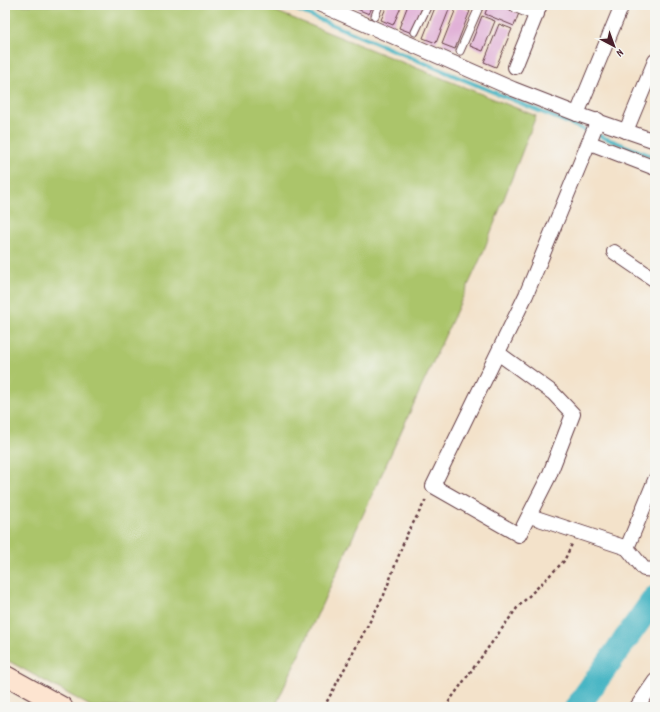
<svg xmlns="http://www.w3.org/2000/svg" width="660" height="712" viewBox="0 0 660 712" font-family="Dekko,sans-serif">
<style>
.green{fill:#abc56a;stroke:#7a724a}
.lines{fill:none;stroke-linecap:round;stroke-linejoin:round}
.stream{stroke:#49b6c4;stroke-width:4}
.river{stroke:#49b6c4;stroke-width:25}
.building{fill:#e1b1d7}
.service-casing{stroke:#633c43;stroke-width:9}
.minor-casing{stroke:#633c43;stroke-width:16}
.secondary-casing{stroke:#633c43;stroke-width:21}
.path{stroke:#633c43;stroke-width:2.5;stroke-dasharray:3 3;stroke-linecap:butt}
.service{stroke:#fff;stroke-width:7}
.minor{stroke:#fff;stroke-width:14}
.secondary{stroke:#fde4d0;stroke-width:19}
</style>
<rect width="100%" height="100%" fill="#f6f6f2"/>
<filter id="ink" filterUnits="userSpaceOnUse"><feTurbulence type="fractalNoise" baseFrequency=".025" numOctaves="2"/><feDisplacementMap in="SourceGraphic" scale="8" xChannelSelector="R" yChannelSelector="G"/><feConvolveMatrix kernelMatrix="1 2 1 2 8 2 1 2 1" color-interpolation-filters="sRGB"/></filter>
<filter id="wash" filterUnits="userSpaceOnUse"><feTurbulence type="fractalNoise" baseFrequency=".012" numOctaves="4" result="noise"/><feDisplacementMap in="SourceGraphic" scale="16" xChannelSelector="R" yChannelSelector="G"/><feGaussianBlur stdDeviation="0.9" result="paint"/><feColorMatrix in="noise" values="0 0 0 0 0 0 0 0 0 0 0 0 0 0 0 0 0 1.4 0 .05"/><feComposite in="paint" operator="in"/></filter>
<g filter="url(#wash)">
<rect width="100%" height="100%" fill="#f3e2ca"/>
<polygon class="green" points="5,5 260,5 536,116 482,255 275,707 92,707 5,659"/>
<g class="lines">
<g class="stream">
<polyline points="285,5 587,131"/>
<polyline points="597,135 655,157"/>
</g>
<polyline class="river" points="577,707 655,598"/>
</g>
<g id="blocks">
<g class="building">
<polygon points="358,5 373,5 369,14 357,9"/>
<polygon points="387,5 402,5 393,25 381,20"/>
<polygon points="408,5 423,5 412,33 399,28"/>
<polygon points="436,5 451,5 436,43 423,38"/>
<polygon points="488,5 499,5 519,13 514,26 485,14"/>
<polygon points="457,6 470,11 455,49 442,44"/>
<polygon points="482,16 495,21 483,51 470,46"/>
<polygon points="499,24 512,29 496,67 484,62"/>
</g>
</g>
</g>
<g filter="url(#ink)">
<use href="#blocks" fill-opacity="0" stroke="#633c43" stroke-width="1"/>
<g class="lines">
<g class="service-casing">
<g id="service">
<polyline points="375,16 379,5"/>
<polyline points="415,32 428,5"/>
<polyline points="460,51 480,5"/>
</g>
</g>
<g class="minor-casing">
<g id="minor">
<polyline points="321,5 513,89 577,114 655,141"/>
<polyline points="516,5 537,14"/>
<polyline points="515,67 540,5"/>
<polyline points="577,114 622,5"/>
<polyline points="626,131 655,61"/>
<polyline points="590,143 655,168"/>
<polyline points="614,252 655,280"/>
<polyline points="498,353 553,393 573,414 549,476 519,535 433,486 526,295 598,120"/>
<polyline points="530,516 627,548 655,480"/>
<polyline points="627,548 644,569 655,570"/>
<polyline points="637,707 655,681"/>
</g>
</g>
<g class="secondary-casing">
<polyline id="secondary" points="5,675 63,707"/>
</g>
<g class="path">
<polyline points="324,707 384,595 406,536 427,498"/>
<polyline points="445,707 517,608 564,561 572,544"/>
</g>
<use href="#service" class="service"/>
<use href="#minor" class="minor"/>
<use href="#secondary" class="secondary"/>
</g>
</g>
<rect width="660" height="712" fill="none" stroke="#f6f6f2" stroke-width="20"/>
<g transform="translate(614 46) rotate(139)" stroke="#f6f6f2" stroke-width="3" paint-order="stroke">
<path d="M0-3L7 15L0 10L-7 15Z" fill="#4a1f2b"/>
<text y="-6" font-size="11" font-weight="bold" text-anchor="middle" fill="#4a1f2b">N</text>
</g>
</svg>
